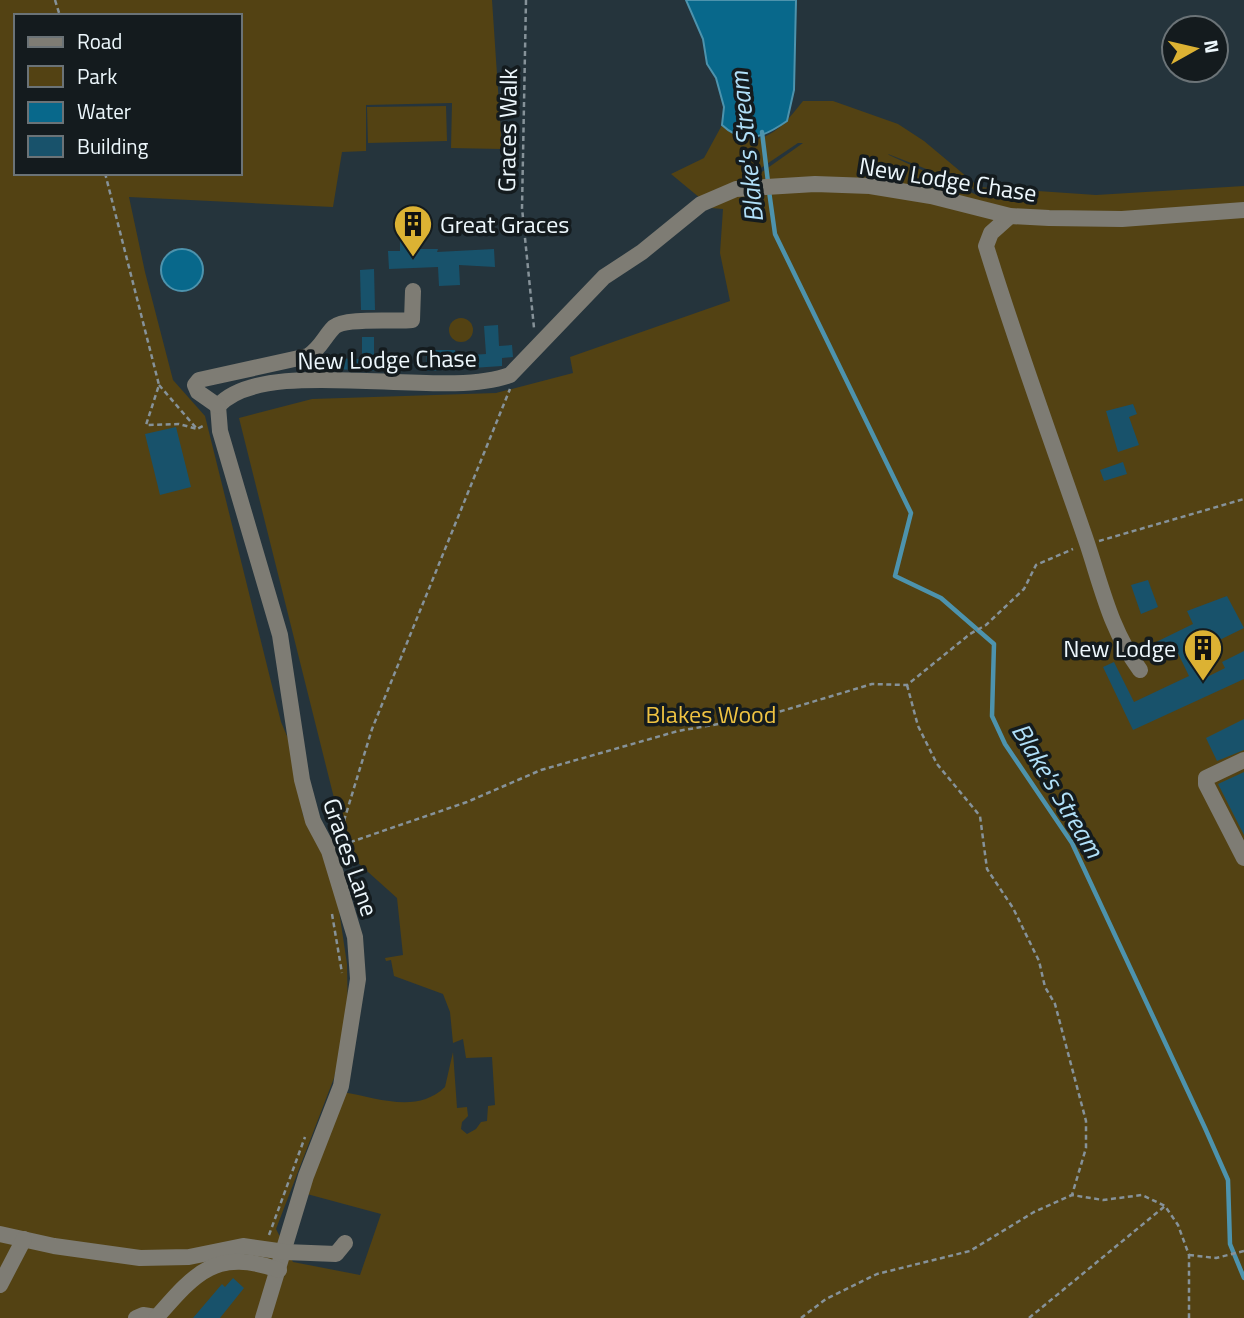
<svg xmlns="http://www.w3.org/2000/svg" width="1244" height="1318" viewBox="0 0 1244 1318" font-family="'Titillium Web',sans-serif">
<style>
.green{fill:#534213;fill-rule:evenodd}
.water{fill:#08688b;stroke:#4d93ad;stroke-width:2}
.lines{fill:none;stroke-linecap:round;stroke-linejoin:round}
.stream{stroke:#4d93ad;stroke-width:4.5}
.building{fill:#18526b}
.path{stroke:#869299;stroke-width:2.5;stroke-dasharray:5 3.5;stroke-linecap:butt}
.minor{stroke:#7e7c74;stroke-width:16}
.labels{text-anchor:middle;dominant-baseline:central;stroke-width:7;stroke-linejoin:round;paint-order:stroke}
.street-label{font-size:24px;fill:#edf7fc;stroke:#141b1e}
.poi-label{font-size:24px;fill:#edf7fc;stroke:#141b1e;text-anchor:start}
.park-label{font-size:24px;fill:#efc342;stroke:#141b1e}
.water-label{font-size:26px;font-style:italic;fill:#b1e0f9;stroke:#141b1e}
</style>
<rect width="100%" height="100%" fill="#25343c"/>
<g class="green">
<path d="M0 0H492L502 149 451 148 452 103 366 105V151L342 152 333 207 129 197 145 272 173 380 205 416 281 722 290 743 303 815 322 851 338 904 347 964 348 1018 334 1078 276 1229 293 1262 360 1275 381 1214 307 1194 343 1092C378 1098 417 1114 445 1087L453 1052 457 1108 467 1107 468 1116 462 1122 461 1129 467 1134 476 1129 481 1122 487 1121 488 1106 495 1105 492 1057 466 1058 463 1039 453 1043 450 1012 443 994 394 976 391 960 386 961 385 958 403 955 397 898 348 854 239 418 312 399 496 393 573 373 570 357 730 301 720 253 723 209 711 208 803 143H798L752 174 700 198 671 174 704 158 722 125C730 129 739 135 748 138 770 144 791 116 803 101H833L898 124 924 141 979 187 1096 195 1244 186V1318H0ZM16 16H240V173H16ZM888 154 970 186 981 197 889 155Z"/>
<polygon points="446,106 447,141 368,143 367,107"/>
<circle cx="461" cy="330" r="12"/>
</g>
<g class="water">
<path d="M686 0H796L794 90 787 121C764 137 744 146 722 125L724 107 716 78 707 64 703 39Z"/>
<circle cx="182" cy="270" r="21"/>
</g>
<g class="lines">
<g class="stream">
<polyline points="762,132 768,182"/>
<polyline points="769,191 775,234 911,513 895,576 941,598 994,644 992,716 1005,744 1072,843 1205,1128 1228,1180 1230,1244 1244,1278"/>
</g>
</g>
<g class="building">
<polygon points="400,236 410,236 410,249 438,249 437,252 494,249 495,267 459,265 460,285 439,286 438,267 389,269 388,251 400,251"/>
<polygon points="374,269 375,310 361,310 360,270"/>
<polygon points="498,325 499,346 512,345 513,357 502,358 502,366 427,371 426,350 455,350 456,356 486,354 484,326"/>
<polygon points="362,337 374,337 374,360 393,359 393,371 327,369 327,358 362,359"/>
<polygon points="1133,404 1137,414 1129,417 1139,445 1118,452 1106,411"/>
<polygon points="176,427 191,487 160,495 145,434"/>
<polygon points="1123,462 1127,474 1104,481 1100,470"/>
<polygon points="1148,580 1158,607 1141,614 1131,585"/>
<polygon points="1227,596 1244,628 1191,654 1203,679 1225,668 1222,662 1244,651 1244,679 1133,730 1103,667 1114,662 1134,702 1189,676 1174,645 1155,654 1150,645 1193,624 1187,611"/>
<polygon points="1244,719 1244,750 1217,761 1206,738"/>
<polygon points="1244,772 1244,835 1218,784"/>
<polygon points="233,1278 244,1288 220,1318 193,1318 222,1284 225,1287"/>
</g>
<g class="lines">
<g class="path">
<polyline points="55,0 60,16"/>
<polyline points="526,0 522,208 534,328"/>
<polyline points="105,173 159,385 146,425 179,424 197,429"/>
<polyline points="159,385 197,429 205,425"/>
<polyline points="1099,541 1244,499"/>
<polyline points="907,685 918,726 937,764 980,816 987,869 1013,908 1039,961 1045,987 1055,1004 1086,1121 1086,1148 1072,1195"/>
<polyline points="339,837 372,729 510,389"/>
<polyline points="342,845 467,802 541,770 678,731 765,716 872,684 907,685 970,634 986,625 1024,589 1036,565 1073,549"/>
<polyline points="332,914 342,973"/>
<polyline points="269,1235 305,1137"/>
<polyline points="1189,1255 1216,1258 1244,1251"/>
<polyline points="801,1318 826,1299 877,1274 970,1251 1034,1212 1072,1195 1103,1200 1142,1195 1165,1206 1178,1225 1189,1255 1189,1318"/>
<polyline points="1029,1318 1165,1206"/>
</g>
<g class="minor">
<path d="M1010 216 991 233 986 246C1017 347 1053 444 1087 543 1102 588 1111 631 1140 670"/>
<path d="M218 406C265 353 442 401 510 375L604 277 642 252 701 204 736 189 815 184 870 186 931 196 1010 216 1049 218 1122 219 1244 210"/>
<polyline points="218,406 220,431 280,635 302,780 313,821 329,851 355,937 358,979 341,1086 306,1176 263,1318"/>
<path d="M218 406 198 392 195 385 199 380 308 356C321 348 324 337 334 327 345 317 396 322 412 320L413 291"/>
<polyline points="1244,760 1206,778 1206,784 1244,858"/>
<polyline points="0,1234 54,1246 140,1258 189,1257 243,1246 285,1252 336,1254 345,1243"/>
<polyline points="0,1285 24,1239"/>
<polyline points="136,1318 143,1315 156,1317"/>
<path d="M156 1318C196 1272 216 1248 279 1270"/>
</g>
</g>
<defs>
<g id="building-pin" transform="scale(2.0125)"><path d="M0 17L-7.5 6A9.5 9.5 0 1 1 7.5 6Z" fill="#dcb233" stroke="#141b1e"/><path d="M-4-6H4V6H1V3H-1V6H-4ZM-2.5-4.3h1.7v1.8h-1.7ZM.8-4.3h1.7v1.8H.8ZM-2.5-1h1.7V.8h-1.7ZM.8-1h1.7V.8H.8Z" fill="#111"/></g>
</defs>
<g fill-rule="evenodd">
<use href="#building-pin" x="413" y="224"/>
<use href="#building-pin" x="1203" y="648"/>
</g>
<g class="labels">
<g class="street-label">
<text transform="translate(507 130) rotate(-89)">Graces Walk</text>
<text transform="translate(948 179) rotate(9)">New Lodge Chase</text>
<text transform="translate(387 359) rotate(-1)">New Lodge Chase</text>
<text transform="translate(351 857) rotate(71)">Graces Lane</text>
</g>
<g class="poi-label">
<text x="440" y="224">Great Graces</text>
<text x="1176" y="648" text-anchor="end">New Lodge</text>
</g>
<g class="park-label">
<text x="711" y="714">Blakes Wood</text>
</g>
<g class="water-label">
<text transform="translate(746 147) rotate(-96)">Blake's Stream</text>
<text transform="translate(1058 790) rotate(59)">Blake's Stream</text>
</g>
</g>
<rect x="14" y="14" width="228" height="161" fill="#141b1e" stroke="#6b7377" stroke-width="2"/>
<rect x="28" y="37" width="35" height="10" fill="#7e7c74" stroke="#6b7377" stroke-width="2"/>
<text x="77" y="49" font-size="21" fill="#edf7fc">Road</text>
<rect x="28" y="66" width="35" height="21" fill="#534213" stroke="#6b7377" stroke-width="2"/>
<text x="77" y="84" font-size="21" fill="#edf7fc">Park</text>
<rect x="28" y="102" width="35" height="21" fill="#08688b" stroke="#6b7377" stroke-width="2"/>
<text x="77" y="119" font-size="21" fill="#edf7fc">Water</text>
<rect x="28" y="136" width="35" height="21" fill="#18526b" stroke="#6b7377" stroke-width="2"/>
<text x="77" y="154" font-size="21" fill="#edf7fc">Building</text>
<g transform="translate(1195 49) rotate(82)"><circle r="33" fill="#141b1e" stroke="#6b7377" stroke-width="2"/>
<path d="M0-5L12 26L0 18L-12 26Z" fill="#dcb233"/>
<text y="-10" font-size="19" font-weight="bold" text-anchor="middle" fill="#edf7fc">N</text>
</g>
</svg>
